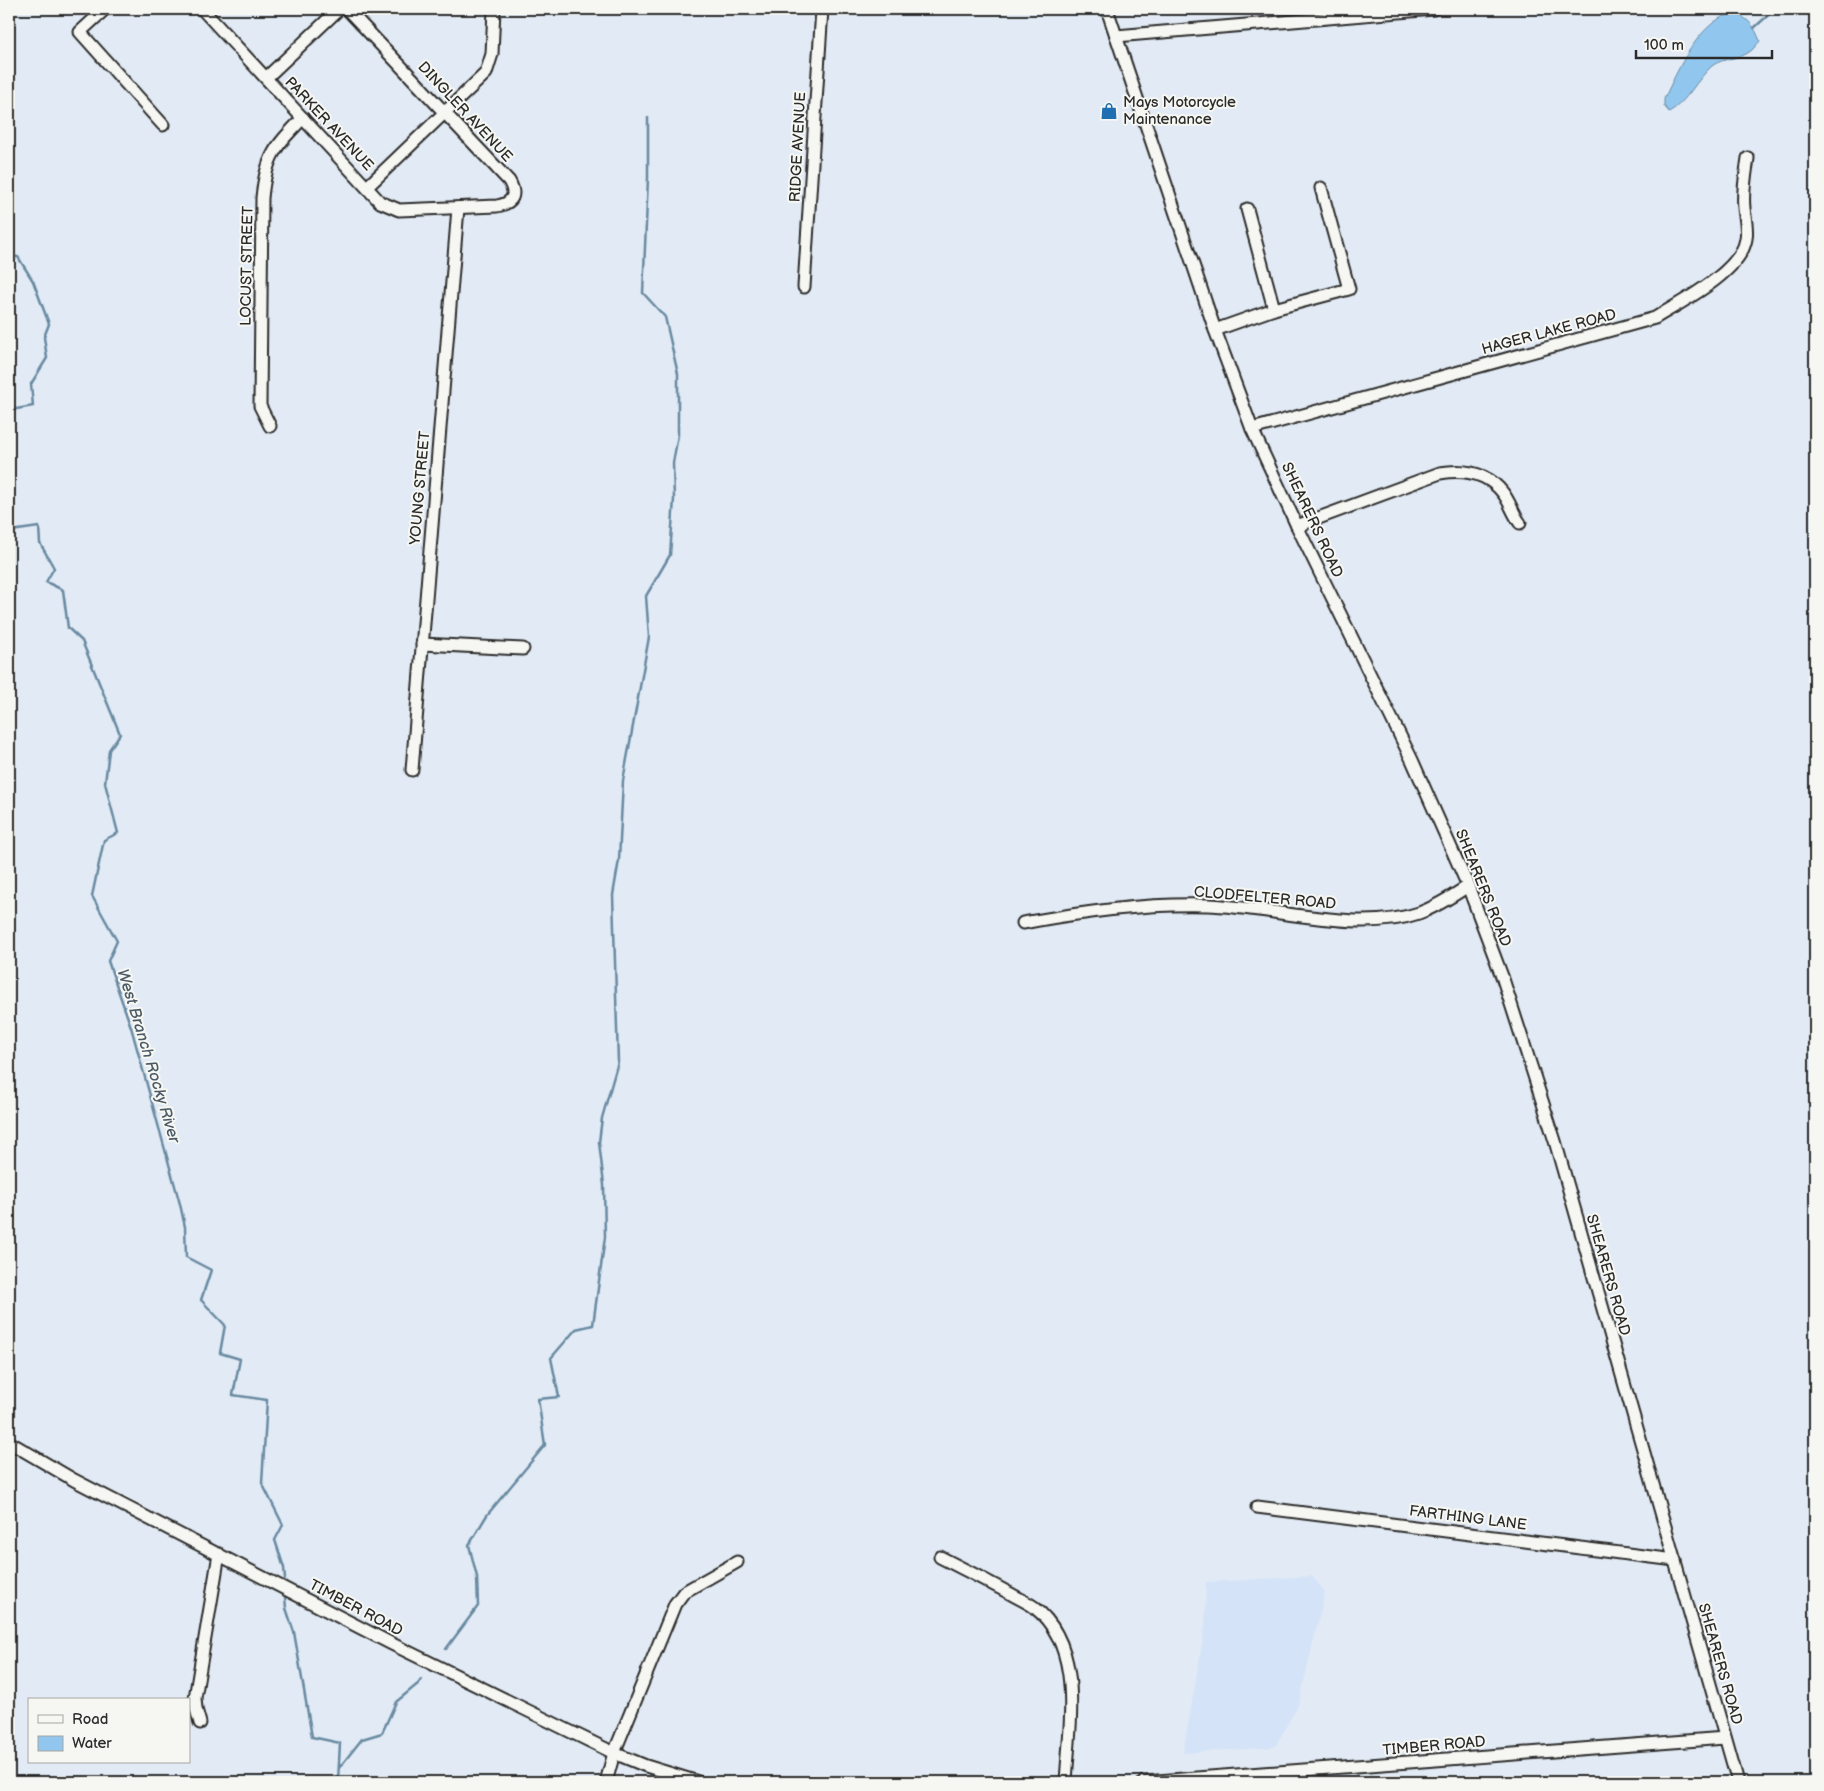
<svg xmlns="http://www.w3.org/2000/svg" width="1824" height="1791" viewBox="0 0 1824 1791" font-family="'Balsamiq Sans',sans-serif">
<style>
.built{fill:#d4e3f7}
.water{fill:#91c7ef;stroke:#6889a1}
.lines{fill:none;stroke-linecap:round;stroke-linejoin:round}
.stream{stroke:#6889a1;stroke-width:2.5}
.minor-casing{stroke:#2b2b2b;stroke-width:15}
.minor{stroke:#f6f6f2;stroke-width:11}
.labels{text-anchor:middle;dominant-baseline:central;stroke-width:4;stroke-linejoin:round;paint-order:stroke}
.poi-label{font-size:15px;fill:#2b2b2b;stroke:#f6f6f2;text-anchor:start}
.street-label{font-size:15px;fill:#2b2b2b;stroke:#f6f6f2}
.water-label{font-size:16px;font-style:italic;fill:#4a5a66;stroke:#f6f6f2}
</style>
<rect width="100%" height="100%" fill="#e2ebf5"/>
<filter id="ink" filterUnits="userSpaceOnUse"><feTurbulence type="fractalNoise" baseFrequency=".02" numOctaves="2"/><feDisplacementMap in="SourceGraphic" scale="10" xChannelSelector="R" yChannelSelector="G"/><feConvolveMatrix kernelMatrix="1 2 1 2 8 2 1 2 1" color-interpolation-filters="sRGB"/></filter>
<g filter="url(#ink)">
<polygon class="built" points="1312,1576 1325,1592 1299,1703 1275,1747 1183,1753 1205,1627 1206,1582"/>
<path class="water" d="M1733 12C1749 19 1754 25 1760 41 1757 44 1755 47 1752 50 1741 60 1723 57 1712 66 1696 80 1688 101 1669 112L1664 106V99C1679 68 1697 24 1733 12Z"/>
<g class="lines">
<g class="stream">
<polyline points="1754,28 1775,9"/>
<polyline points="9,256 18,257 33,281 49,324 44,337 47,358 31,384 33,406 11,410 9,435"/>
<polyline points="9,512 11,531 39,527 40,543 54,568 46,582 63,590 68,628 82,641 120,734 109,750 105,783 118,833 104,840 92,896 117,941 108,961 131,1027 180,1204 185,1227 186,1257 211,1270 201,1300 225,1325 220,1353 240,1359 233,1395 267,1400 262,1483 283,1525 275,1540 284,1568 285,1579"/>
<polyline points="285,1597 286,1608 294,1632 312,1737 340,1743 338,1782"/>
<polyline points="446,1649 478,1606 477,1577 469,1545 487,1515 545,1445 538,1399 559,1397 551,1358 576,1329 593,1325 605,1237 604,1185 599,1142 602,1118 618,1062 613,895 619,860 623,781 649,637 646,596 670,555 674,499 673,463 678,435 678,374 665,317 643,293 648,178 648,118"/>
<polyline points="339,1768 362,1739 382,1733 396,1702 419,1683 421,1679"/>
</g>
<g class="minor-casing">
<g id="minor">
<polyline points="105,9 80,32 163,125"/>
<path d="M202 9 380 202 399 210 497 206C513 203 517 195 509 181L347 9"/>
<polyline points="1107,9 1215,330 1252,429 1297,526 1412,760 1468,886 1503,979 1555,1141 1738,1782"/>
<polyline points="1116,36 1434,9"/>
<polyline points="266,78 339,9"/>
<polyline points="367,187 486,73 492,54 494,9"/>
<polyline points="1247,209 1274,309"/>
<polyline points="804,287 822,9"/>
<polyline points="1215,330 1274,309 1349,289 1321,188"/>
<path d="M270 426 260 406 262 198C266 156 275 147 303 118"/>
<path d="M1252 429 1655 318C1681 302 1741 272 1746 239 1748 228 1745 219 1744 208 1742 191 1746 174 1748 158"/>
<path d="M1297 526 1440 473C1464 469 1487 472 1503 493 1510 502 1513 514 1520 523"/>
<polyline points="422,644 523,649"/>
<polyline points="412,770 458,208"/>
<path d="M1023 923C1084 912 1146 903 1208 905 1272 907 1358 934 1419 913 1436 907 1453 896 1468 886"/>
<polyline points="9,1442 74,1480 390,1643 614,1753 646,1766 698,1782"/>
<polyline points="1257,1507 1675,1560"/>
<path d="M940 1557C964 1569 987 1581 1011 1594 1018 1598 1027 1602 1034 1607 1085 1647 1069 1726 1066 1782"/>
<polyline points="200,1723 196,1709 195,1698 219,1554"/>
<polyline points="606,1782 614,1753 675,1604 684,1592 737,1562"/>
<polyline points="1144,1782 1725,1738"/>
</g>
</g>
<use href="#minor" class="minor"/>
</g>
</g>
<defs>
<g id="shop-bare" transform="scale(1.35)"><path d="M-5-2.5h2.3a2.7 3.5 0 0 1 5.4 0H5L5.5 6h-11ZM-1.5-2.5h3a1.5 2.3 0 0 0-3 0Z" fill="#1f6fb2" stroke="#f6f6f2" stroke-width="2.5" paint-order="stroke"/></g>
</defs>
<g fill-rule="evenodd">
<use href="#shop-bare" x="1109" y="111"/>
</g>
<g class="labels">
<g class="poi-label">
<text x="1123" y="102">Mays Motorcycle<tspan x="1123" dy="17">Maintenance</tspan></text>
</g>
<g class="street-label">
<text transform="translate(465 112) rotate(47)">DINGLER AVENUE</text>
<text transform="translate(329 124) rotate(47)">PARKER AVENUE</text>
<text transform="translate(798 147) rotate(-87)">RIDGE AVENUE</text>
<text transform="translate(247 266) rotate(-89)">LOCUST STREET</text>
<text transform="translate(1549 332) rotate(-15)">HAGER LAKE ROAD</text>
<text transform="translate(420 488) rotate(-85)">YOUNG STREET</text>
<text transform="translate(1312 520) rotate(65)">SHEARERS ROAD</text>
<text transform="translate(1483 888) rotate(68)">SHEARERS ROAD</text>
<text transform="translate(1265 898) rotate(5)">CLODFELTER ROAD</text>
<text transform="translate(1608 1275) rotate(74)">SHEARERS ROAD</text>
<text transform="translate(1468 1518) rotate(7)">FARTHING LANE</text>
<text transform="translate(356 1608) rotate(28)">TIMBER ROAD</text>
<text transform="translate(1720 1664) rotate(74)">SHEARERS ROAD</text>
<text transform="translate(1434 1746) rotate(-5)">TIMBER ROAD</text>
</g>
<g class="water-label">
<text transform="translate(148 1056) rotate(73)">West Branch Rocky River</text>
</g>
</g>
<rect width="1824" height="1791" fill="none" stroke="#f6f6f2" stroke-width="30"/>
<rect x="15" y="15" width="1794" height="1761" fill="none" stroke="#2b2b2b" stroke-width="2" filter="url(#ink)"/>
<rect x="28" y="1698" width="162" height="65" fill="#f6f6f2" stroke="#a5a5a2"/>
<rect x="38" y="1715" width="25" height="8" fill="#f6f6f2" stroke="#a5a5a2"/>
<text x="72" y="1724" font-size="15" fill="#2b2b2b">Road</text>
<rect x="38" y="1736" width="25" height="15" fill="#91c7ef" stroke="#a5a5a2"/>
<text x="72" y="1748" font-size="15" fill="#2b2b2b">Water</text>
<path d="M1636 50v8h136v-8" fill="none" stroke="#2b2b2b" stroke-width="2.5"/>
<text x="1644" y="50" font-size="15" fill="#2b2b2b" stroke="#f6f6f2" stroke-width="4" paint-order="stroke">100 m</text>
</svg>
